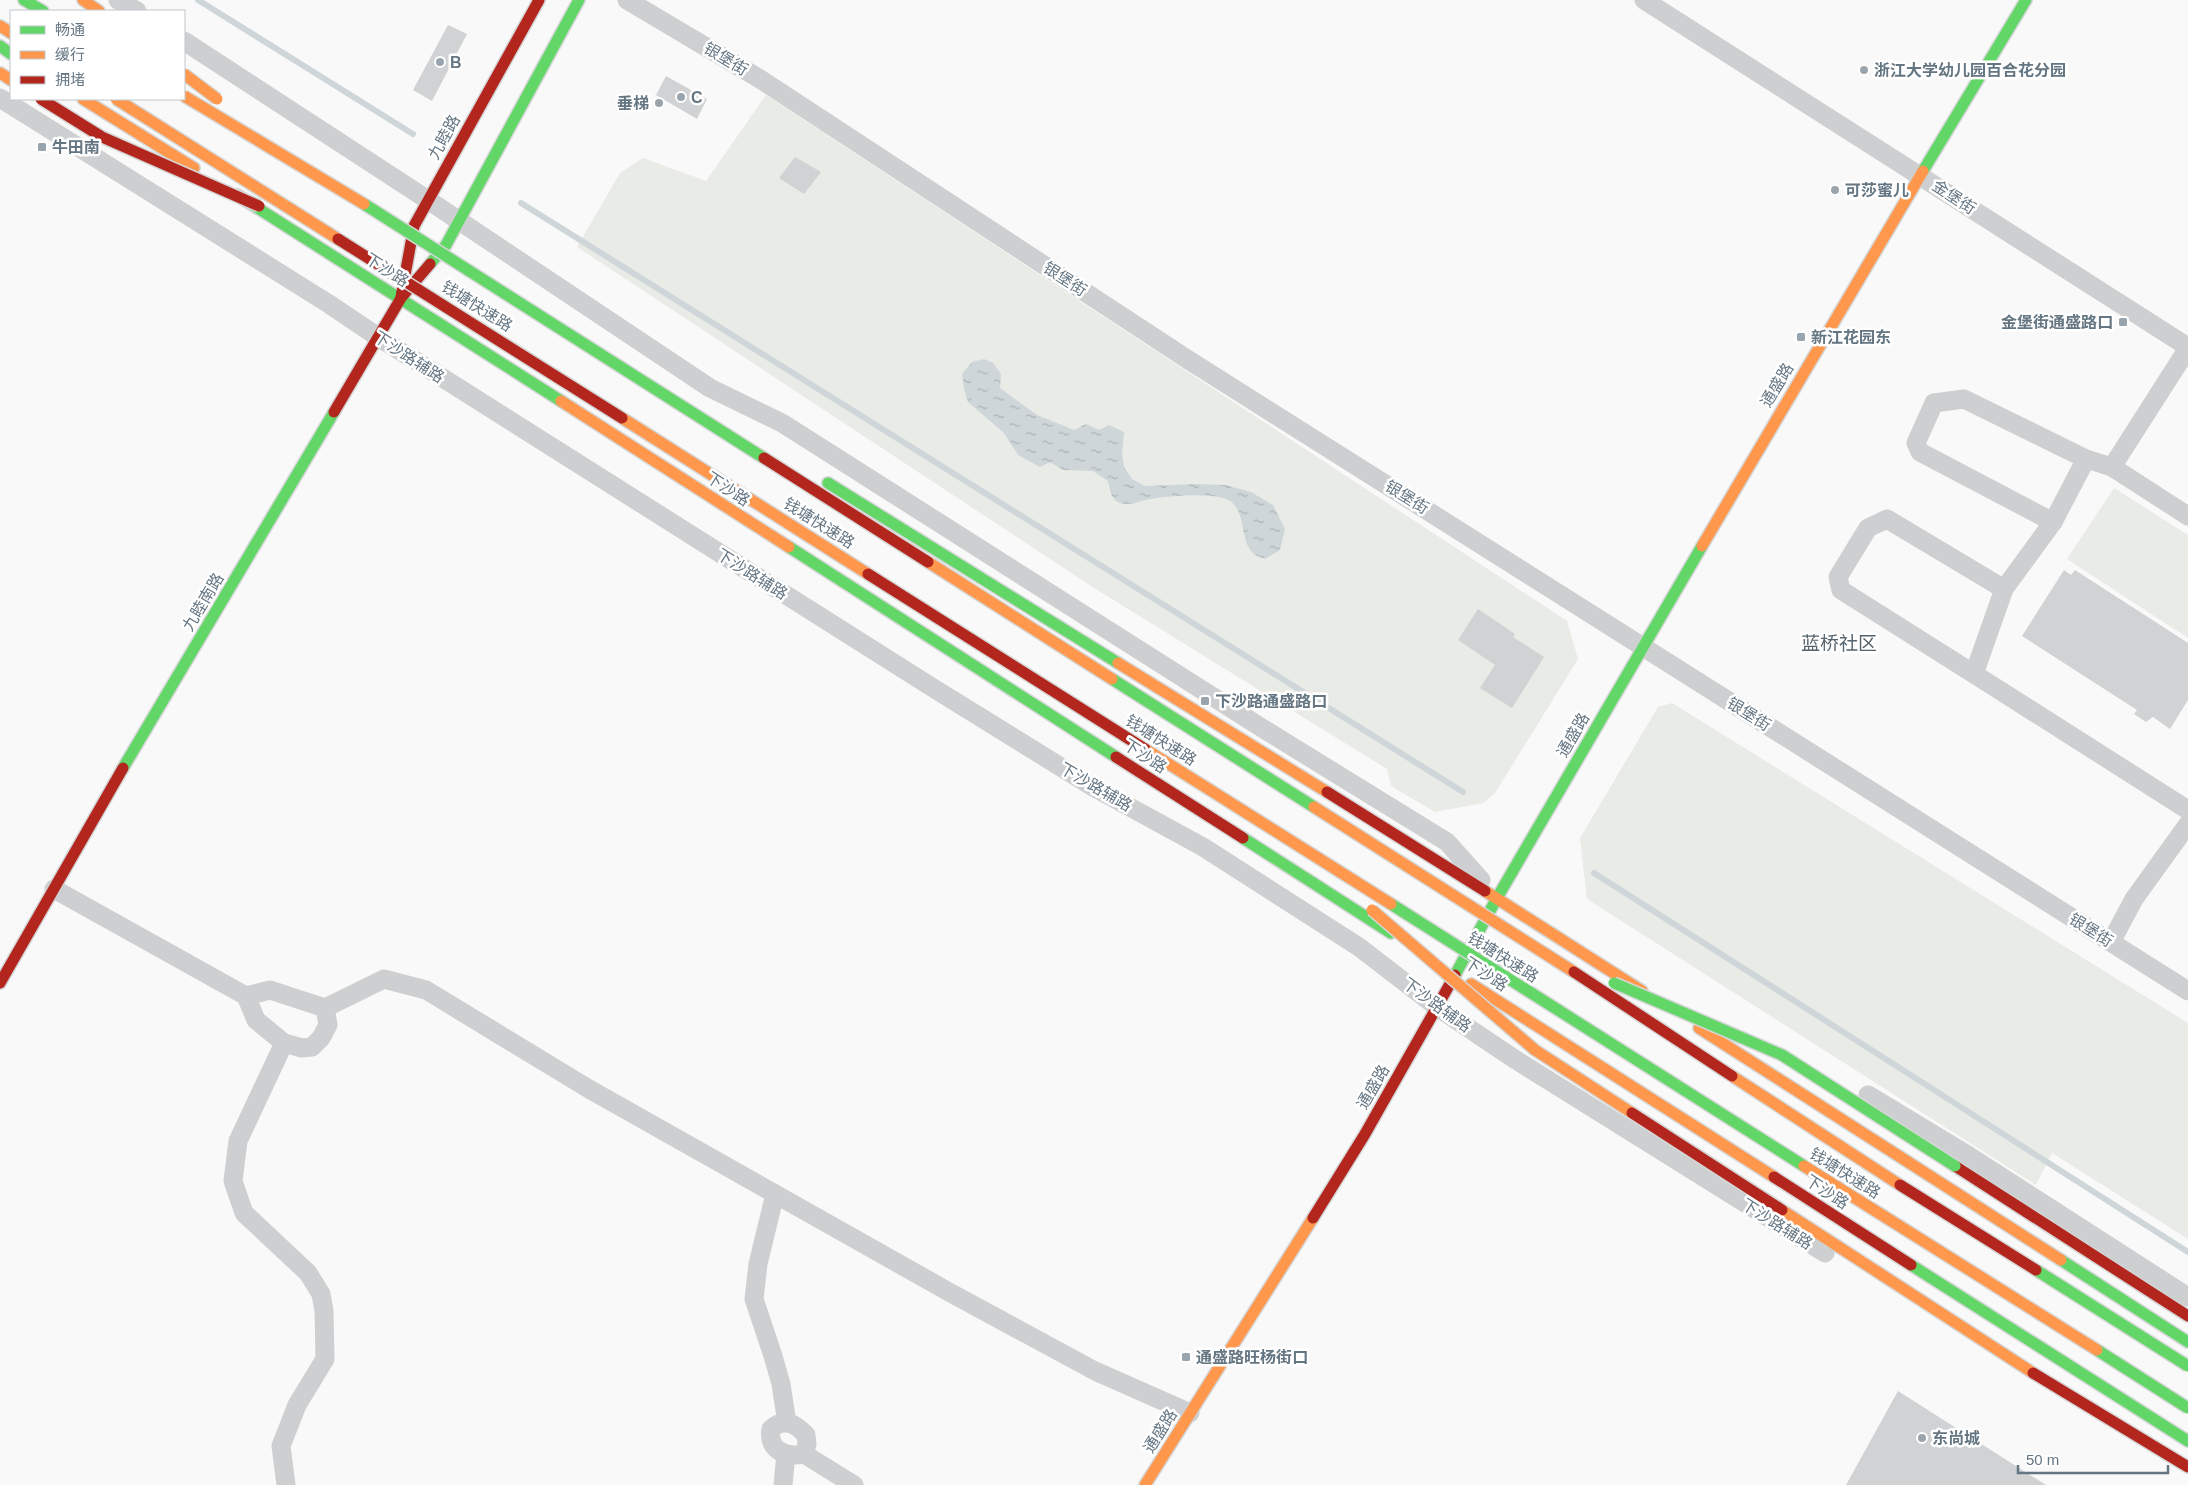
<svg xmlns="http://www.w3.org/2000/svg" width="2188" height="1485" viewBox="0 0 2188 1485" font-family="Arial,'Noto Sans SC',sans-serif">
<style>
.park{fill:#e8ebe6}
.water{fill:url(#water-ripples)}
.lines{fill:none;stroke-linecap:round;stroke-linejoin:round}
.stream{stroke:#ced6d9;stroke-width:6}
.building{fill:#d0d2d3}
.fast-casing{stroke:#d5d6d7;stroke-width:14}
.slow-casing{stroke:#d5d6d7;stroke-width:14}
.jam-casing{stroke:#d5d6d7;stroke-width:14}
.street{stroke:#cecfd0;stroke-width:19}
.fast{stroke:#63d668;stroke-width:11}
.slow{stroke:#ff974d;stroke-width:11}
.jam{stroke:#b3261e;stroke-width:11}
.fast-bridge-casing{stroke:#d5d6d6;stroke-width:14;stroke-linecap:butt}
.slow-bridge-casing{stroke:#d5d6d6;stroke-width:14;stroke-linecap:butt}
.jam-bridge-casing{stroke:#d5d6d6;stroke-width:14;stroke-linecap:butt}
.fast-bridge{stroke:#63d668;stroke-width:11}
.slow-bridge{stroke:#ff974d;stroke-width:11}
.jam-bridge{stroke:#b3261e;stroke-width:11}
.poi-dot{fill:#99a4ac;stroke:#fff;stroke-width:2}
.labels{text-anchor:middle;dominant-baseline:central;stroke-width:5;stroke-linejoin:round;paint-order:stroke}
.street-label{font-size:16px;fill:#657683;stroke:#fff}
.poi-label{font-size:16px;font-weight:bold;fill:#657683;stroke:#fff;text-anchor:start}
.quarter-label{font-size:19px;fill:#57646e;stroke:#fff}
</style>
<defs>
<pattern id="water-ripples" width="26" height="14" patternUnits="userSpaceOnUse" patternTransform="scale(1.25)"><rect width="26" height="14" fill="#ced6d9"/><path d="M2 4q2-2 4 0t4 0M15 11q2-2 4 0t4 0" fill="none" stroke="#abb2b5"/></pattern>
</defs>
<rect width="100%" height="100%" fill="#f9f9f9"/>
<g class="park">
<polygon points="766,95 1567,621 1578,659 1495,793 1483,803 1435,812 1391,786 1387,769 1091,586 577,247 620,173 643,158 706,181"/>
<polygon points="2114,488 2188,535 2188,638 2067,559"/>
<polygon points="1672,703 2188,1023 2188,1239 2052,1153 2036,1185 1587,899 1580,838 1658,707"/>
</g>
<path class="water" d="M984 359 993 363 1001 374 1000 388 1037 415 1074 430 1086 424 1099 430 1109 425 1124 432 1122 453 1124 467 1132 479 1145 486 1195 484 1225 485 1251 492 1273 505 1285 529 1280 550 1265 559C1261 557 1255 556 1252 552 1238 536 1248 505 1223 498 1204 493 1170 496 1150 499 1141 500 1130 507 1120 503 1111 500 1110 490 1108 481L1093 471 1063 470 1050 462 1040 467 1018 455 1004 433 968 402 964 389 962 374 972 362Z"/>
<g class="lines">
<g class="stream">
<polyline points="198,0 413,134"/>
<polyline points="521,203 1463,792"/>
<polyline points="1594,873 2188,1252"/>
</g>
</g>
<g class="building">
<polygon points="448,25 467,34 432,101 413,90"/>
<polygon points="666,76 707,99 697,119 656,95"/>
<polygon points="795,157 821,172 804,194 779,178"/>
<polygon points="2064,570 2071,575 2075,570 2188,643 2188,700 2170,729 2153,717 2146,722 2134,714 2137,710 2022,636"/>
<polygon points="1478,609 1515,634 1513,637 1544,657 1512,708 1480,688 1495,665 1458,640"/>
<polygon points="1898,1391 2046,1485 1846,1485"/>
</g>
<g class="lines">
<g class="fast-casing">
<g id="fast">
<polyline points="24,0 43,11"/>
<polyline points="0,46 11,54"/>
<polyline points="1923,171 2026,0"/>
<polyline points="237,195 561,401"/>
<polyline points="430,264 446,245 579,0"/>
<polyline points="828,483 1118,663"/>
<polyline points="789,547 1116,757"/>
<polyline points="123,768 334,412"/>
<polyline points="1243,838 1391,933"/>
<polyline points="1455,975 1497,898 1702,546"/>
<polyline points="2061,1260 2188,1342"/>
<polyline points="1911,1265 2188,1441"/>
</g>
</g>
<g class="slow-casing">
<g id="slow">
<polyline points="83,0 99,11"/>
<polyline points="0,26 11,33"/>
<polyline points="0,73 11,80"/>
<polyline points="83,99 194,168"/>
<polyline points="561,401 789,547"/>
<polyline points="1702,546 1923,171"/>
<polyline points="1118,663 1327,792"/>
<polyline points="1485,891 1642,991"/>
<polyline points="1471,984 1774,1177"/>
<polyline points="1699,1028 2061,1260"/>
<polyline points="1782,1210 2033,1373"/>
<polyline points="1145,1485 1313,1218"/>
</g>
</g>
<g class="jam-casing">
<g id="jam">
<polyline points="401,297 414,226 539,0"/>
<polyline points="334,412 401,298 430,264"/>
<polyline points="1116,757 1243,838"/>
<polyline points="1327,792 1485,891"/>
<polyline points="0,983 123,768"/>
<polyline points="1955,1166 2188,1316"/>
<polyline points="1774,1177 1911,1265"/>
<polyline points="1313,1218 1365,1134 1455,975"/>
<polyline points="2033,1373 2188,1467"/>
</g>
</g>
<g class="street">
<polyline points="118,0 137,11"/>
<polyline points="627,0 760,79 1187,359 2188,991"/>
<polyline points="1644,0 2188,347"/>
<polyline points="184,41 428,200 710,388 782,423 1262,728 1447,842 1481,880"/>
<polyline points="0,98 329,304 378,337 930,686 1093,787 1203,847 1359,947 1437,1007 1516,1060 1825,1253"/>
<polyline points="2112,467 2188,348"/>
<polyline points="2188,516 2112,467 2086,459 2053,522 2004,589 1974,674 2188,810"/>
<polyline points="2053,522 1920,452 1916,443 1934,403 1964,399 2086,459"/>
<polyline points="1974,674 1841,590 1838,577 1868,528 1887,519 2004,589"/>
<polyline points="54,889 246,996 256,1020 284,1043 238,1141 233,1181 244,1213 308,1273 321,1294 324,1311 325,1359 297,1405 281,1446 286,1485"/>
<polyline points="2111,942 2134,899 2188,824"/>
<polyline points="246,996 270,990 325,1008 328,1025 321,1038 312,1047 302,1048 284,1043"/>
<polyline points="325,1008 384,979 426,990 589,1089 949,1292 1095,1371 1190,1413"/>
<polyline points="1868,1095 1969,1156 2188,1297"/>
<polyline points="775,1194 758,1264 754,1299 773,1356 781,1384 787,1423"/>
<path d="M804 1454C786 1458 767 1450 771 1429 784 1417 796 1424 806 1435L807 1444 804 1454 854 1485"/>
<polyline points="783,1485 786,1454"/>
</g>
<use href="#fast" class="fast"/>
<use href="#slow" class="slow"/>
<use href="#jam" class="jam"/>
<g class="fast-bridge-casing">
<g id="fast-bridge">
<polyline points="364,204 764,458"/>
<polyline points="1112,679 1314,807"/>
<polyline points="1391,904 1804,1166"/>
<polyline points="1614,983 1782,1055 1955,1166"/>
<polyline points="2036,1270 2188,1366"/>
<polyline points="2097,1350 2188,1408"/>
</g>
</g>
<g class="slow-bridge-casing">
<g id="slow-bridge">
<polyline points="184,74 217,99"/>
<polyline points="184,96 364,204"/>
<polyline points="116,99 338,239"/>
<polyline points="622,418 868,574"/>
<polyline points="928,562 1112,679"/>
<polyline points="1145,749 1391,904"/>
<polyline points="1314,807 1574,972"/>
<polyline points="1372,910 1535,1050 1632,1113"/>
<polyline points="1732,1076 1900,1185"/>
<polyline points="1804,1166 2097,1350"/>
</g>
</g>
<g class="jam-bridge-casing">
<g id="jam-bridge">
<polyline points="41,99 102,137 259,206"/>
<polyline points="338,239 622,418"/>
<polyline points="764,458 928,562"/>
<polyline points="868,574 1145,749"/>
<polyline points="1574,972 1732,1076"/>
<polyline points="1632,1113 1782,1210"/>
<polyline points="1900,1185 2036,1270"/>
</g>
</g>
<use href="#fast-bridge" class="fast-bridge"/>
<use href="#slow-bridge" class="slow-bridge"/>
<use href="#jam-bridge" class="jam-bridge"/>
</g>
<g class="poi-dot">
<circle cx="440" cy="62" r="5"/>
<circle cx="1864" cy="70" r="5"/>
<circle cx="681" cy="97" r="5"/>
<circle cx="659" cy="103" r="5"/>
<rect x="37" y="142" width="10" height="10" rx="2.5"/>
<circle cx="1835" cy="190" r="5"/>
<rect x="2118" y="317" width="10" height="10" rx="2.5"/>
<rect x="1796" y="332" width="10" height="10" rx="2.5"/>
<rect x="1200" y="696" width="10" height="10" rx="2.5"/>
<rect x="1181" y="1352" width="10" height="10" rx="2.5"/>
<circle cx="1922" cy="1438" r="5"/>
</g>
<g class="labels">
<g class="street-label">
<text transform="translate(726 59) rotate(31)">银堡街</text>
<text transform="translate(444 137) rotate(-61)">九睦路</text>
<text transform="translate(1954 197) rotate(33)">金堡街</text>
<text transform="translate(387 270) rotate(32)">下沙路</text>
<text transform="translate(1065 279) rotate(33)">银堡街</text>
<text transform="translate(477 306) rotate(32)">钱塘快速路</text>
<text transform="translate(409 357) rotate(33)">下沙路辅路</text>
<text transform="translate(1777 385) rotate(-59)">通盛路</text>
<text transform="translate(728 489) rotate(33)">下沙路</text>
<text transform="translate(1407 497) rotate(32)">银堡街</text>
<text transform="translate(819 523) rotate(32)">钱塘快速路</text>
<text transform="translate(752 574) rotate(32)">下沙路辅路</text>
<text transform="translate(203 602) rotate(-59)">九睦南路</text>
<text transform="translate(1749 714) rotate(32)">银堡街</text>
<text transform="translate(1573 735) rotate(-60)">通盛路</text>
<text transform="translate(1161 740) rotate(32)">钱塘快速路</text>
<text transform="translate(1145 756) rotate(33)">下沙路</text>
<text transform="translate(1096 787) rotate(30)">下沙路辅路</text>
<text transform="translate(2091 930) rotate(32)">银堡街</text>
<text transform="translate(1503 957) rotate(32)">钱塘快速路</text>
<text transform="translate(1486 974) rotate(33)">下沙路</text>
<text transform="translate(1437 1005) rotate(36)">下沙路辅路</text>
<text transform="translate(1373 1087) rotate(-60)">通盛路</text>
<text transform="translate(1845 1173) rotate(32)">钱塘快速路</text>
<text transform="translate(1827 1192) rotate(33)">下沙路</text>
<text transform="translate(1777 1224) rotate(32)">下沙路辅路</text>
<text transform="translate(1160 1431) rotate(-58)">通盛路</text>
</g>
<g class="poi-label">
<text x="450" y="62">B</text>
<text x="1874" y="70">浙江大学幼儿园百合花分园</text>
<text x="691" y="97">C</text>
<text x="649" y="103" text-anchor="end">垂梯</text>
<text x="52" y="147">牛田南</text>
<text x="1845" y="190">可莎蜜儿</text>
<text x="2113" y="322" text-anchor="end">金堡街通盛路口</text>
<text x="1811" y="337">新江花园东</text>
<text x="1215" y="701">下沙路通盛路口</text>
<text x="1196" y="1357">通盛路旺杨街口</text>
<text x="1932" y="1438">东尚城</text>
</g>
<g class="quarter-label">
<text x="1839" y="643">蓝桥社区</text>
</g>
</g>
<rect x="10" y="10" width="175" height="90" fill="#ffffff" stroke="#c1c8cd"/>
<rect x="20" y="26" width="25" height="8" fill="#63d668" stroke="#c1c8cd"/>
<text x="55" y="35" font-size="15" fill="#657683">畅通</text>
<rect x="20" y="51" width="25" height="8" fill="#ff974d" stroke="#c1c8cd"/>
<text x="55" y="60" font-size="15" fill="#657683">缓行</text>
<rect x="20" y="76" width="25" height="8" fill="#b3261e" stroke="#c1c8cd"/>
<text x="55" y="85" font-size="15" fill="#657683">拥堵</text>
<path d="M2018 1465v8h150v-8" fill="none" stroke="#657683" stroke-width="2.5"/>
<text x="2026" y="1465" font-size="15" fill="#657683" stroke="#ffffff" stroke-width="4" paint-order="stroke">50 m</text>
</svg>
